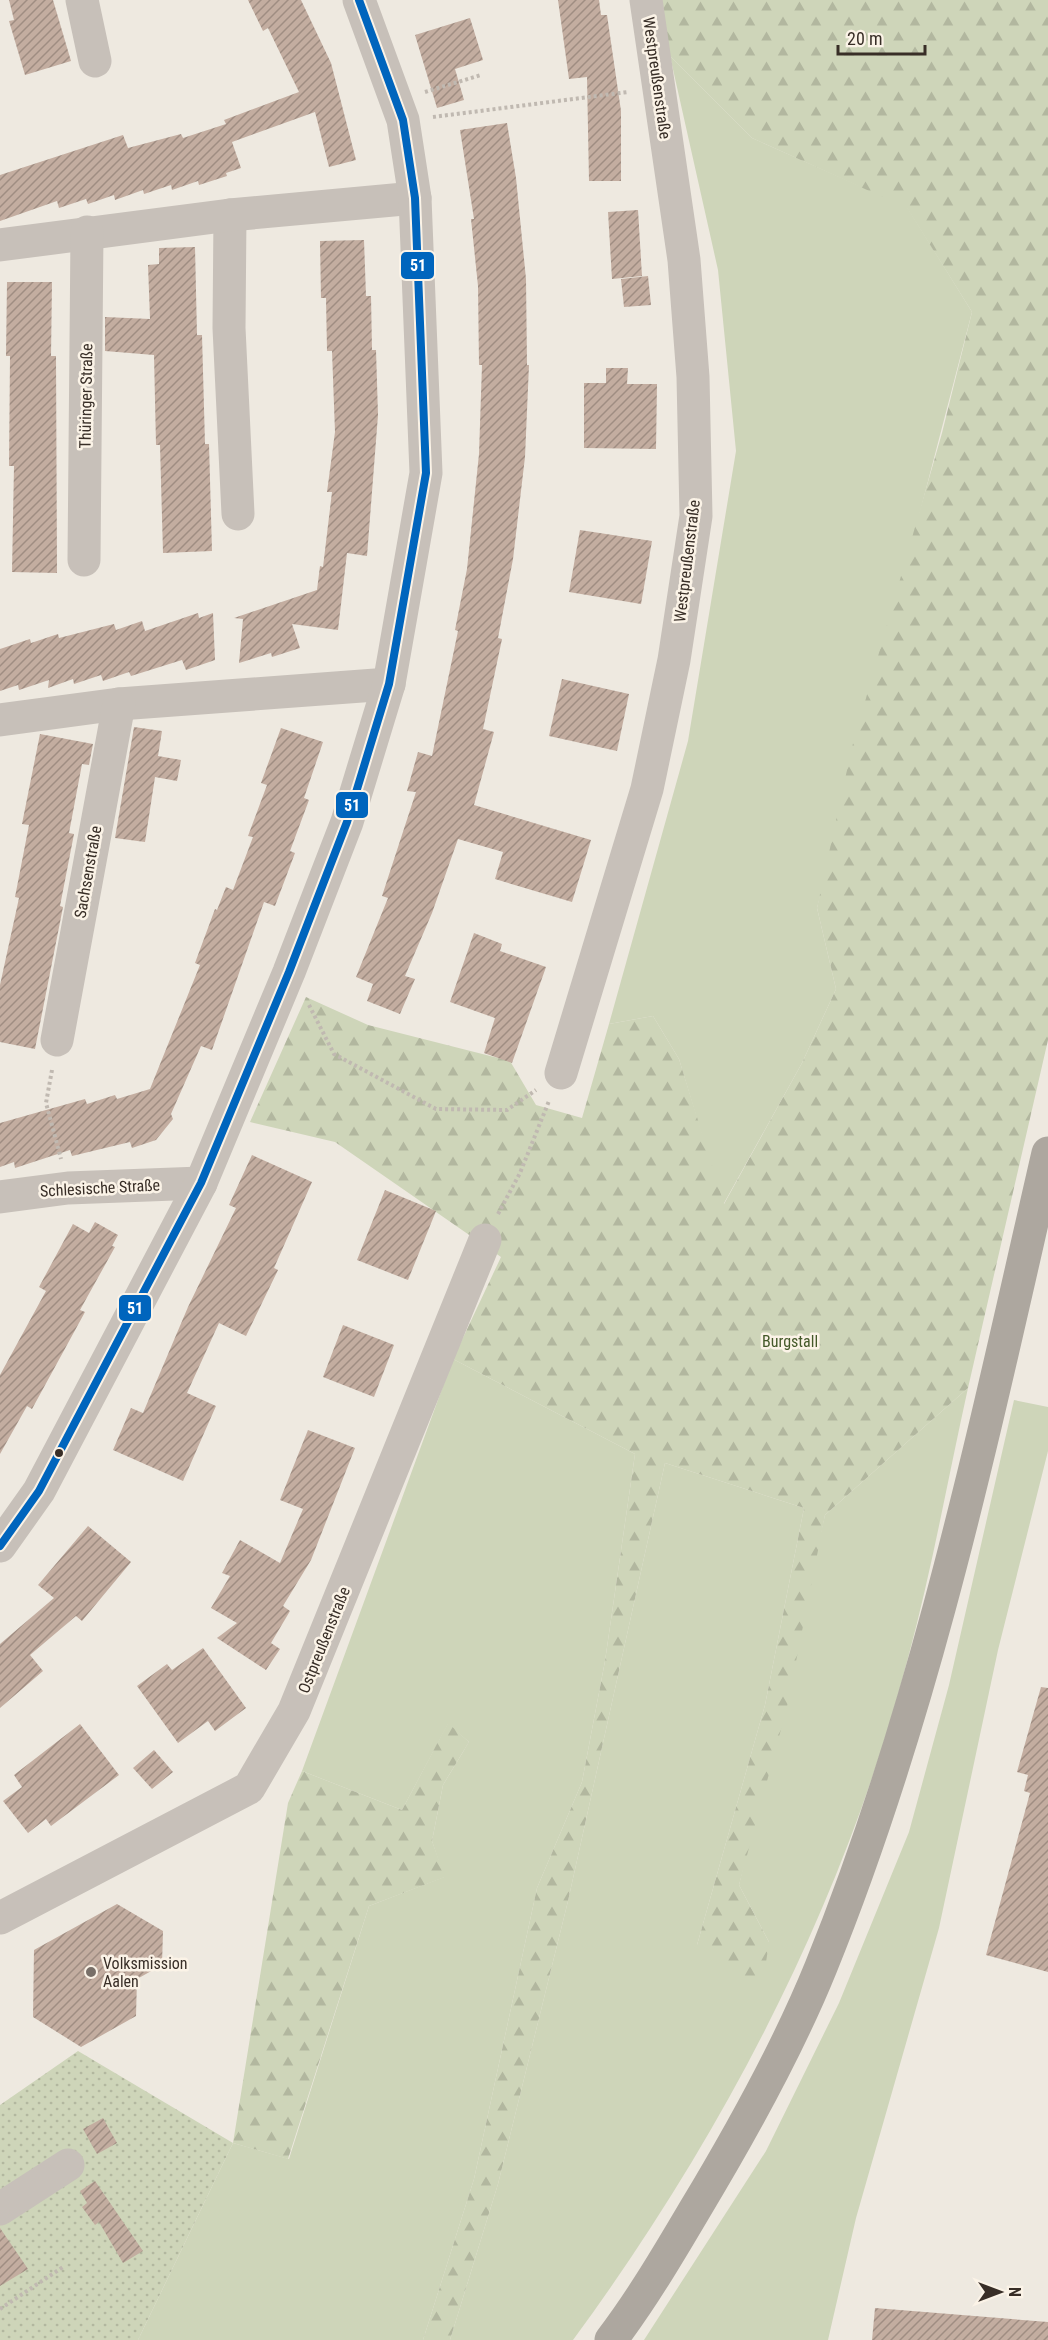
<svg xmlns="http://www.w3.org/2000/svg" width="1048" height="2340" viewBox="0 0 1048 2340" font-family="'Roboto Condensed',sans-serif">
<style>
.grass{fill:#ced5b9}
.forest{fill:url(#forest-firs)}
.garden{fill:url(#garden-dots)}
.building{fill:url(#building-hatch)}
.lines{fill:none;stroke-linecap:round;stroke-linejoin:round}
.path{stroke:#c0b9b1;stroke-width:4;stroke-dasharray:3 3;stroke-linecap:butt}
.minor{stroke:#c7c0b9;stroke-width:33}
.highway{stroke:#ada79f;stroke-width:33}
.bus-1-casing{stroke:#fbf3e7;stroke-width:12}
.bus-1{stroke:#0065bd;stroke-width:8}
.bus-dot{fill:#382e27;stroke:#fbf3e7;stroke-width:2}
.poi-dot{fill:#786f68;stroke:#fbf3e7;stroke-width:2}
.labels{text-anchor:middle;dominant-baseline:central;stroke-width:5;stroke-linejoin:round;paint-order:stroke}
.street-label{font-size:16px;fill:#382e27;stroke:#fbf3e7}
.park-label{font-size:16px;fill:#445929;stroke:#fbf3e7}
.poi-label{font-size:16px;fill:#382e27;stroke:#fbf3e7;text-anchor:start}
.line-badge{stroke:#fbf3e7;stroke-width:2}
.badge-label{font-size:16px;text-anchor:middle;font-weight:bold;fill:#fff}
</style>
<defs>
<pattern id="forest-firs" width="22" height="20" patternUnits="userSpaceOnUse" patternTransform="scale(1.5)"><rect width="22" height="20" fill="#ced5b9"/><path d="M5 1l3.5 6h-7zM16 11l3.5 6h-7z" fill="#b2b79f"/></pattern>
<pattern id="garden-dots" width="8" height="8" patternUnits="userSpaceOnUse" patternTransform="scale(1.5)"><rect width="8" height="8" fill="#ced5b9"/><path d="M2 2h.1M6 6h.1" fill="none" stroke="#b2b79f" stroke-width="1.8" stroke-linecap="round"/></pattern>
<pattern id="building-hatch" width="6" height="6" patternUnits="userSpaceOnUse" patternTransform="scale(1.5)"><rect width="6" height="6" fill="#c3ada0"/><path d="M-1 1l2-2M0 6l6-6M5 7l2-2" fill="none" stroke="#9f8d82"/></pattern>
</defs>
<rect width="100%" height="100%" fill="#eee9e0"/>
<g class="grass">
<polygon points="670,56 752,138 907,207 972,312 817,908 836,989 802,1063 723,1205 679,1059 653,1016 609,1024 688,741 736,451 718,270"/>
<polygon points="453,1359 635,1454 605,1661 582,1782 537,1888 474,2179 423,2340 138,2340 233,2143 289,2159 369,1906 444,1877 432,1841 443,1785 469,1742 448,1724 402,1810 302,1771"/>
<path d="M968 1388C948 1478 932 1569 908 1658 844 1904 723 2136 573 2340H450L498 2184 568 1901 665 1463 804 1508 765 1705 697 1945 769 1942 739 1885 825 1515Z"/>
<polygon points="1014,1400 1048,1407 1048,1451 998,1650 939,1928 856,2218 828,2340 644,2340 766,2151 839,2003 909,1832 949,1685"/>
</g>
<g class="forest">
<polygon points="659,0 1048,0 1048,1040 968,1388 825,1515 787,1707 739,1885 769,1942 764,1976 730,1979 697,1945 765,1705 804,1508 665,1463 568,1901 498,2184 450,2340 423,2340 474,2179 537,1888 582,1782 605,1661 635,1454 453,1359 501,1257 335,1142 250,1122 306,997 368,1025 510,1061 536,1105 582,1118 609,1024 653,1016 679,1059 724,1204 802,1063 836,989 817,908 852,747 942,433 972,312 907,208 752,138 670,56"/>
<polygon points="448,1723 469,1742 443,1785 432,1841 445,1877 369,1906 288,2159 233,2143 288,1803 302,1771 402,1810"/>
</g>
<polygon class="garden" points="78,2051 233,2143 138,2340 0,2340 0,2105"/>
<g class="building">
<polygon points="9,0 53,0 71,61 25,75 9,21 14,20"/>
<polygon points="248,0 301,0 331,63 356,160 329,167 315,112 232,142 241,168 226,173 227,176 199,185 198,181 172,190 171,185 144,194 143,190 115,200 114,195 88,204 86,199 59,208 57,201 0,221 0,175 123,135 128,148 181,134 183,138 226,124 224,120 299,92 268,28 263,31"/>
<polygon points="558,0 599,0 601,15 607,15 621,111 621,181 589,181 587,77 569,79"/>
<polygon points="470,18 483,60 455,69 464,100 437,108 415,35"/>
<polygon points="507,123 516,178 526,279 527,365 529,365 525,457 513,559 498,638 502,639 483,729 494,732 474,805 591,840 572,902 495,879 503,852 458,839 432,913 405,976 415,979 400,1014 367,1001 373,984 356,977 388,898 382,896 416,792 407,791 418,752 432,756 458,631 455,630 467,569 479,454 482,365 479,365 478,286 471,219 474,219 460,130"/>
<polygon points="638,210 642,276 612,279 608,212"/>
<polygon points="364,240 366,296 371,296 372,350 376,350 378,415 367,556 347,553 338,630 292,624 300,648 272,657 271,653 239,663 243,619 234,618 317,590 320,566 323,567 332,492 327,492 335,432 332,351 327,351 326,298 321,298 320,241"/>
<polygon points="195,247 197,335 202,335 205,444 209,444 212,551 163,553 160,445 156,445 154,355 105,351 105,317 150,319 148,265 159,264 159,248"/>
<polygon points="648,276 651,305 624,307 621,279"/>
<polygon points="7,282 52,282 51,356 56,356 57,573 12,572 14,466 9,466 10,356 6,356"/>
<polygon points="606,368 628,368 627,384 657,384 656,449 584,448 584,383 606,383"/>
<polygon points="580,530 652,541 641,604 569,592"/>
<polygon points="198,613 199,618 213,613 215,660 186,670 182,660 131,676 129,672 103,681 101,675 74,684 73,679 48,688 49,680 19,690 18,685 0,691 0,649 30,639 31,643 58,634 59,638 114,624 116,630 142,621 145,631"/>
<polygon points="562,679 629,694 617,751 549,736"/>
<polygon points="134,727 162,731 158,756 181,760 177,781 155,777 145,842 115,838"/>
<polygon points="281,728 323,742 304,798 309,800 290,851 295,853 275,906 264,902 212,1050 201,1046 171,1114 173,1119 156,1140 132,1148 130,1142 72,1156 70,1150 15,1168 14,1162 0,1167 0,1123 85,1099 87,1104 115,1095 117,1099 150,1089 200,965 195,963 215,909 217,910 226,887 233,890 253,837 248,836 267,785 261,783"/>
<polygon points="40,734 93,744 89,765 82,764 69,833 74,834 60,906 63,907 35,1049 0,1042 0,985 19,898 15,897 29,825 22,824"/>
<polygon points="474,933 502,944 500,951 546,967 512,1063 484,1053 495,1018 450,1002"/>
<polygon points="252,1155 312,1182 274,1268 278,1270 246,1336 219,1323 187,1393 216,1406 183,1481 113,1450 131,1408 143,1413 188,1307 236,1208 229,1205"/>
<polygon points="385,1190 436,1211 408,1280 357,1260"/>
<polygon points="95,1222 118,1235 112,1246 115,1247 80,1310 85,1312 32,1409 27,1406 0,1454 0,1375 46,1291 39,1287 73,1224 89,1233"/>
<polygon points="343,1325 394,1345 374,1397 323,1377"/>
<polygon points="308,1430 355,1448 311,1560 283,1606 290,1611 271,1643 280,1649 266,1670 217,1638 237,1623 211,1608 230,1576 222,1573 240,1540 280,1563 303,1509 280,1500"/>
<polygon points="88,1526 131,1562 82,1621 76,1616 30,1655 43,1671 0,1708 0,1644 54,1598 38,1585"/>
<polygon points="203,1648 246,1708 215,1731 208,1721 178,1743 137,1686 167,1664 172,1670"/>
<polygon points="1041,1687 1048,1688 1048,1972 986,1955 1030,1793 1024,1791 1028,1775 1017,1772"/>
<polygon points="80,1724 119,1775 51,1826 46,1819 28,1833 3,1801 22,1787 14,1775"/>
<polygon points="154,1750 173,1772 152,1789 133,1768"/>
<polygon points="117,1904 163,1931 162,1965 137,1979 136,2016 81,2047 33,2017 34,1950"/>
<polygon points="103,2118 117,2143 97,2154 83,2129"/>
<polygon points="95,2181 143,2251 123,2263 99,2222 95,2225 82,2207 87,2203 80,2191"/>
<polygon points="0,2228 28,2269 0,2286"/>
<polygon points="875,2308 1048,2322 1048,2340 872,2340"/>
</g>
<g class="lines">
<g class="path">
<polyline points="425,92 481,75"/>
<polyline points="433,117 628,92"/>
<polyline points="309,1005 334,1054 436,1109 507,1110 536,1090"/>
<polyline points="52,1070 46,1103 61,1159"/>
<polyline points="498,1214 520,1173 549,1101"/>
<polyline points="0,2309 63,2267"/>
</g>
<g class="minor">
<polyline points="82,0 95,61"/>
<polyline points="230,215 229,328 238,514"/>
<polyline points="0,245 230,215 415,198"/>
<polyline points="84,560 87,232"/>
<polyline points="0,720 119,704 389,684"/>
<polyline points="57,1040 119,704"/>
<polyline points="561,1073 647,789 674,660 696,516 693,377 684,260 646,0"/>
<polyline points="0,1197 68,1188 201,1183"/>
<polyline points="0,1546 39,1491 201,1183 289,972 347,822 389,684 426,473 415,198 403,120 359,0"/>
<polyline points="0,1918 249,1788 294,1711 485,1240"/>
<polyline points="0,2209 68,2165"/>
</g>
<path class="highway" d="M611 2340C642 2299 668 2255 694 2211 741 2133 787 2051 821 1967 927 1706 985 1427 1048 1153"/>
<g class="bus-1-casing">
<polyline id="bus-1" points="0,1546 39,1491 201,1183 289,972 347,822 389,684 426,473 415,198 403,120 359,0"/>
</g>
<use href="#bus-1" class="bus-1"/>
</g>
<circle class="bus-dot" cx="59" cy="1453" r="5"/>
<circle class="poi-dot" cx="91" cy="1972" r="6"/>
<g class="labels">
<g class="street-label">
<text transform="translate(657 78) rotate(82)">Westpreußenstraße</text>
<text transform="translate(86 396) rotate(-89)">Thüringer Straße</text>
<text transform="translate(687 561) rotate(-83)">Westpreußenstraße</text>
<text transform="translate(88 872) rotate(-80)">Sachsenstraße</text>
<text transform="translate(100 1188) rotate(-3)">Schlesische Straße</text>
<text transform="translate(324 1640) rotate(-68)">Ostpreußenstraße</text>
</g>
<g class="park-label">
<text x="790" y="1341">Burgstall</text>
</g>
<g class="poi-label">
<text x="103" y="1963">Volksmission<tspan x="103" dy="18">Aalen</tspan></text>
</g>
</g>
<g class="line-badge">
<rect x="400" y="251" width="35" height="29" rx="6" fill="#0065bd"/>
<rect x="335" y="791" width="34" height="28" rx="6" fill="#0065bd"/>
<rect x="118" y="1294" width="34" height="28" rx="6" fill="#0065bd"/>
</g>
<g class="badge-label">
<text x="418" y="271">51</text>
<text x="352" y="811">51</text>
<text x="135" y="1314">51</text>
</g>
<g transform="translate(1000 2292) rotate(90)" stroke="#fbf3e7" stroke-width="4.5" paint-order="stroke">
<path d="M0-4.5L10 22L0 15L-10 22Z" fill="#382e27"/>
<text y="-9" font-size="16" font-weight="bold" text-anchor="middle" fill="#382e27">N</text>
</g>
<path d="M838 45v9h87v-9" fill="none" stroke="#382e27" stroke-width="3"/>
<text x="847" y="45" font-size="18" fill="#382e27" stroke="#fbf3e7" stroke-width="4.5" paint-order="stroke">20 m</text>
</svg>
